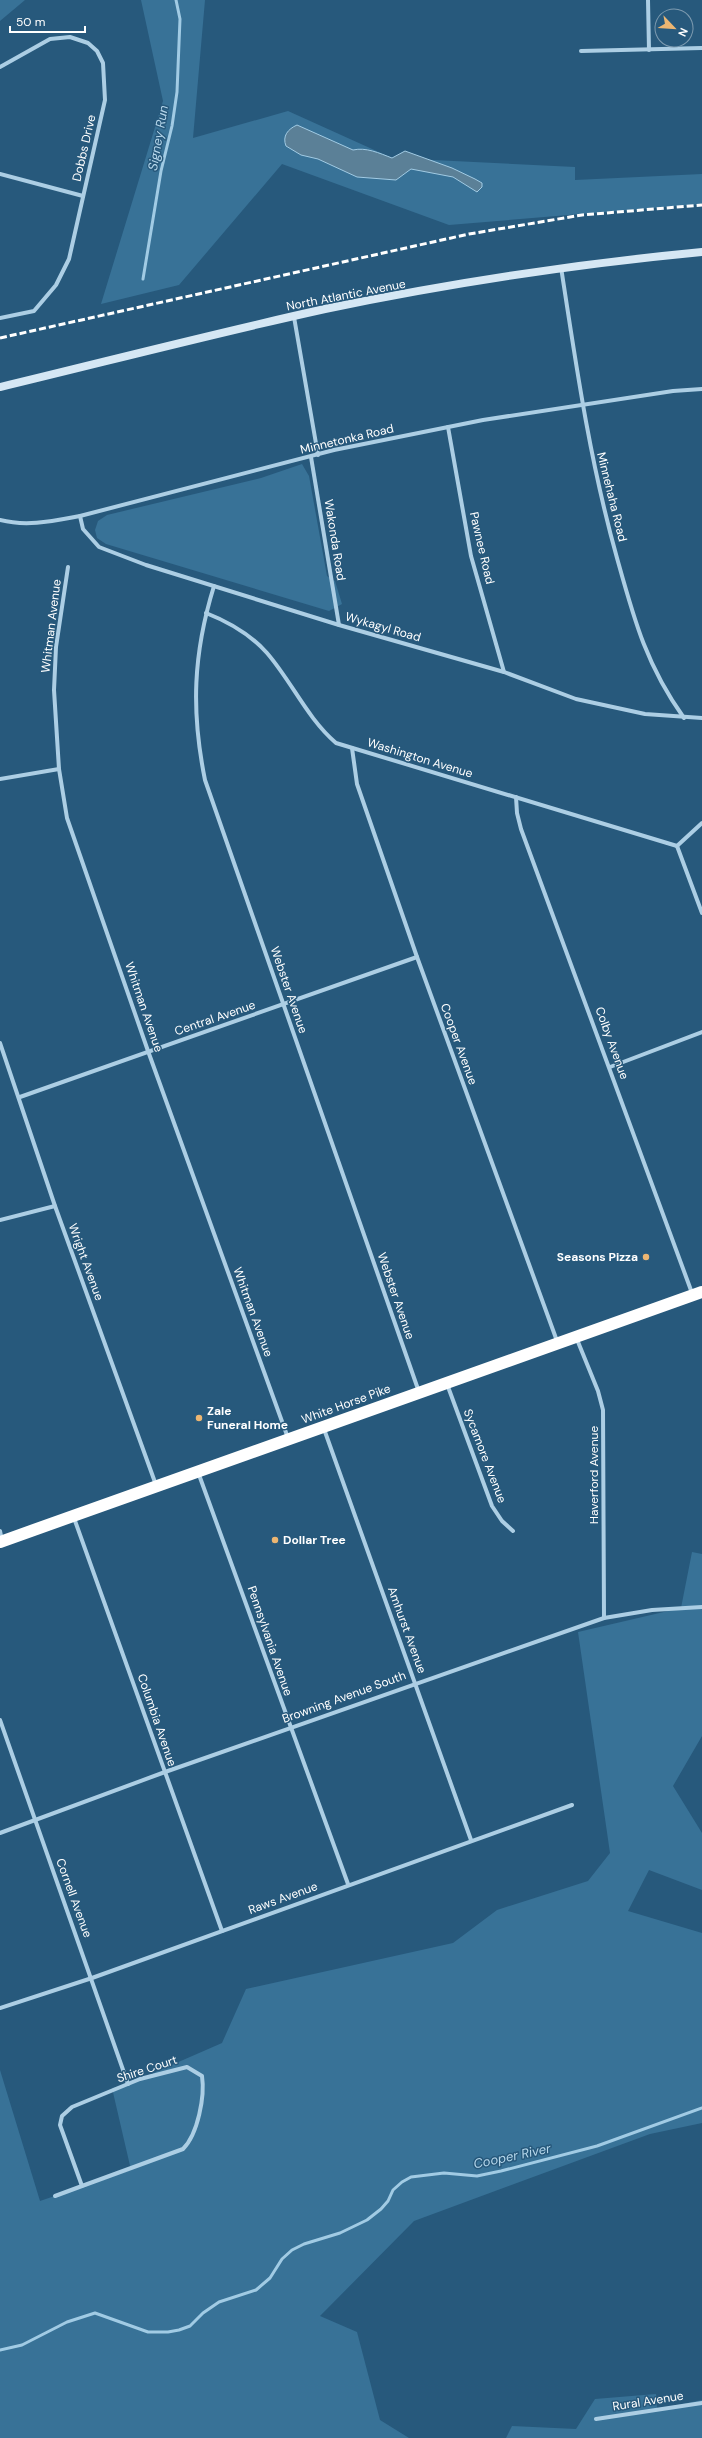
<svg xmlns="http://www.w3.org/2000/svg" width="702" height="2438" viewBox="0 0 702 2438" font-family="'DM Sans',sans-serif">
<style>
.green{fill:#387297}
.water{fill:#5b8097;stroke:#a1cbe4}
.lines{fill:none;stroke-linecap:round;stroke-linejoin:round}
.stream{stroke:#a1cbe4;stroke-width:3}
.street{stroke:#accee4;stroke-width:4}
.secondary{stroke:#d5e7f4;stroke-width:8}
.highway{stroke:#fff;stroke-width:12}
.rail{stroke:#fff;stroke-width:3;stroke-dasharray:7 3;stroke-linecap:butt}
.poi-dot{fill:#ecb672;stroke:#27597c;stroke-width:1.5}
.labels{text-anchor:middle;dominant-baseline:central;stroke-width:3;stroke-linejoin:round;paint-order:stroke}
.street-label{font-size:12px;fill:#fff;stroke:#27597c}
.poi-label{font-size:12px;font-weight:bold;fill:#fff;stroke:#27597c;text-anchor:start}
.water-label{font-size:13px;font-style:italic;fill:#b7d8ec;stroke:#27597c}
</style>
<rect width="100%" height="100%" fill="#27597c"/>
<g class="green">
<polygon points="0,0 25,0 0,21"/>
<polygon points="141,0 205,0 193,138 288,111 392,158 575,167 575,180 702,174 702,204 449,225 282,164 179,285 101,304 163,101"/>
<polygon points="302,464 309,476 327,576 335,581 342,604 329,611 106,544 97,538 95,530 98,521 107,515 261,478"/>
<polygon points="692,1552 702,1554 702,1736 673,1786 702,1833 702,1890 649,1870 628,1911 702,1933 702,2123 650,2134 414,2221 320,2316 357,2332 380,2420 409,2438 0,2438 0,2070 40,2201 131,2170 112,2088 128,2084 222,2043 246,1989 453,1943 497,1910 588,1881 610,1853 578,1632 681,1608"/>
<polygon points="656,2394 657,2409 702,2400 702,2438 506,2438 512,2426 576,2429 595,2399"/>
</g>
<path class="water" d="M297 125 353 150C366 147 379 153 392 158L405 151 452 168 475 179 482 183V187L477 192 453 177 411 169 396 180 357 177 318 159 301 155 286 146C282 136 288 129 297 125Z"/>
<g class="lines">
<g class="stream">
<polyline points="143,279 161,171 172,126 177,92 180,19 176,0"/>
<polyline points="0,2350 22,2345 67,2322 95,2313 148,2332 168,2332 179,2330 190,2326 203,2313 219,2302 256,2290 270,2278 282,2259 292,2250 304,2244 340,2233 367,2220 381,2209 388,2201 393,2190 402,2182 411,2177 444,2173 477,2176 501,2171 597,2146 702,2108"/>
</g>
<g class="street">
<polyline points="648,0 649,50"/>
<polyline points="581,51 702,48"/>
<polyline points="0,67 50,39 70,37 88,43 97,51 103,63 105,100 69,259 56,285 34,311 0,318"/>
<polyline points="0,174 83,196"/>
<path d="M561 267C576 365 590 462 617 558 634 619 646 665 684 718"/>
<polyline points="294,317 318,455"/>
<polyline points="448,427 471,556 504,672"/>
<polyline points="311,457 339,625"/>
<polyline points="80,516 83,529 99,547 146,565 339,625 504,672 576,699 645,714 702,718"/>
<path d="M0 520C27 527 53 521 80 516L334 450 483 420 673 391 702 389"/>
<polyline points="68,567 56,647 54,690 59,769 67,818 148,1051 288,1438"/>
<path d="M214 586C193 654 191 711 205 780L419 1392"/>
<path d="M206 613C229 622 250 634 267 653 292 682 307 718 336 743L677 846"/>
<polyline points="352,748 357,784 417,957 557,1341"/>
<polyline points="0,779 59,769"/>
<polyline points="516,797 517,813 521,829 692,1293"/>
<polyline points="677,846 702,913"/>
<polyline points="677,846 702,823"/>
<polyline points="0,1043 55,1206 156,1485"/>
<polyline points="610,1067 702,1032"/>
<polyline points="20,1097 417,957"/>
<polyline points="0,1220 55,1206"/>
<polyline points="576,1337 598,1391 603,1410 604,1618"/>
<polyline points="447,1384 492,1506 502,1521 513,1531"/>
<polyline points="324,1429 471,1840"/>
<polyline points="198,1472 348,1884"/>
<polyline points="74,1518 222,1931"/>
<polyline points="0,1531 2,1541"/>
<polyline points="0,1720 128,2084"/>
<polyline points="0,1833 165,1772 604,1618 652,1610 702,1607"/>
<polyline points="0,2008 92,1978 572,1805"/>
<path d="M187 2067 202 2076C205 2096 198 2134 183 2149L82 2186 60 2125 62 2116 72 2107 140 2079Z"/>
<polyline points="55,2196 82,2186"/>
<polyline points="596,2419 702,2403"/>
</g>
<path class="secondary" d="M0 387C108 361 216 333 325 309 450 283 576 264 702 252"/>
<polyline class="highway" points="0,1542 702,1292"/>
<polyline class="rail" points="0,338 469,234 582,215 702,205"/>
</g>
<g class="poi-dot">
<circle cx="646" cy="1257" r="4"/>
<circle cx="199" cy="1418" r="4"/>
<circle cx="275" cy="1540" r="4"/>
</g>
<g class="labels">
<g class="street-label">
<text transform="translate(84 148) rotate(-77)">Dobbs Drive</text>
<text transform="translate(346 295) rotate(-11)">North Atlantic Avenue</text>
<text transform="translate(347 439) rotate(-13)">Minnetonka Road</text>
<text transform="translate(612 497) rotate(76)">Minnehaha Road</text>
<text transform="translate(335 540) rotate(81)">Wakonda Road</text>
<text transform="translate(482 548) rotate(77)">Pawnee Road</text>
<text transform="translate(51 626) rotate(-83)">Whitman Avenue</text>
<text transform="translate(383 627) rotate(16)">Wykagyl Road</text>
<text transform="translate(420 758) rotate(17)">Washington Avenue</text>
<text transform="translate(289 990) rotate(71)">Webster Avenue</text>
<text transform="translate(144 1007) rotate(71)">Whitman Avenue</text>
<text transform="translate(215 1018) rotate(-19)">Central Avenue</text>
<text transform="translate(612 1043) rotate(70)">Colby Avenue</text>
<text transform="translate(459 1044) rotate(70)">Cooper Avenue</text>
<text transform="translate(86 1262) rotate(70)">Wright Avenue</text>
<text transform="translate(396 1296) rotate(71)">Webster Avenue</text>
<text transform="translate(253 1312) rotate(70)">Whitman Avenue</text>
<text transform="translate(346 1404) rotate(-20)">White Horse Pike</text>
<text transform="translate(485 1456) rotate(69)">Sycamore Avenue</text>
<text transform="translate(594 1475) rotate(-90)">Haverford Avenue</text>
<text transform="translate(407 1630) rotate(70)">Amhurst Avenue</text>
<text transform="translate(270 1641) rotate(71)">Pennsylvania Avenue</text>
<text transform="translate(344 1697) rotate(-20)">Browning Avenue South</text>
<text transform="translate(157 1720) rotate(71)">Columbia Avenue</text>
<text transform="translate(74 1898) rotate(70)">Cornell Avenue</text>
<text transform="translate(283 1898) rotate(-20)">Raws Avenue</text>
<text transform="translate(147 2069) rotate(-18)">Shire Court</text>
<text transform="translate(648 2401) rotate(-9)">Rural Avenue</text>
</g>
<g class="poi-label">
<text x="638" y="1257" text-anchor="end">Seasons Pizza</text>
<text x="207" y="1411">Zale<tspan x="207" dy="14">Funeral Home</tspan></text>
<text x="283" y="1540">Dollar Tree</text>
</g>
<g class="water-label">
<text transform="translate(158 138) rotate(-80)">Signey Run</text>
<text transform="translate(512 2156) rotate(-12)">Cooper River</text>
</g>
</g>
<g transform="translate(674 28) rotate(115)"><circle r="19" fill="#27597c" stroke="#7d9bb0"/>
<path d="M0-3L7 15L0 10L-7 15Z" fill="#ecb672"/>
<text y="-6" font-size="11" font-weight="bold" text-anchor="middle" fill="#ffffff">N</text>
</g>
<path d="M10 26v6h75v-6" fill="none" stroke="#ffffff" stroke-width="2"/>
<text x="16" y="26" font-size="12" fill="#ffffff" stroke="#27597c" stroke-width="3" paint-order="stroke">50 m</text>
</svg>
